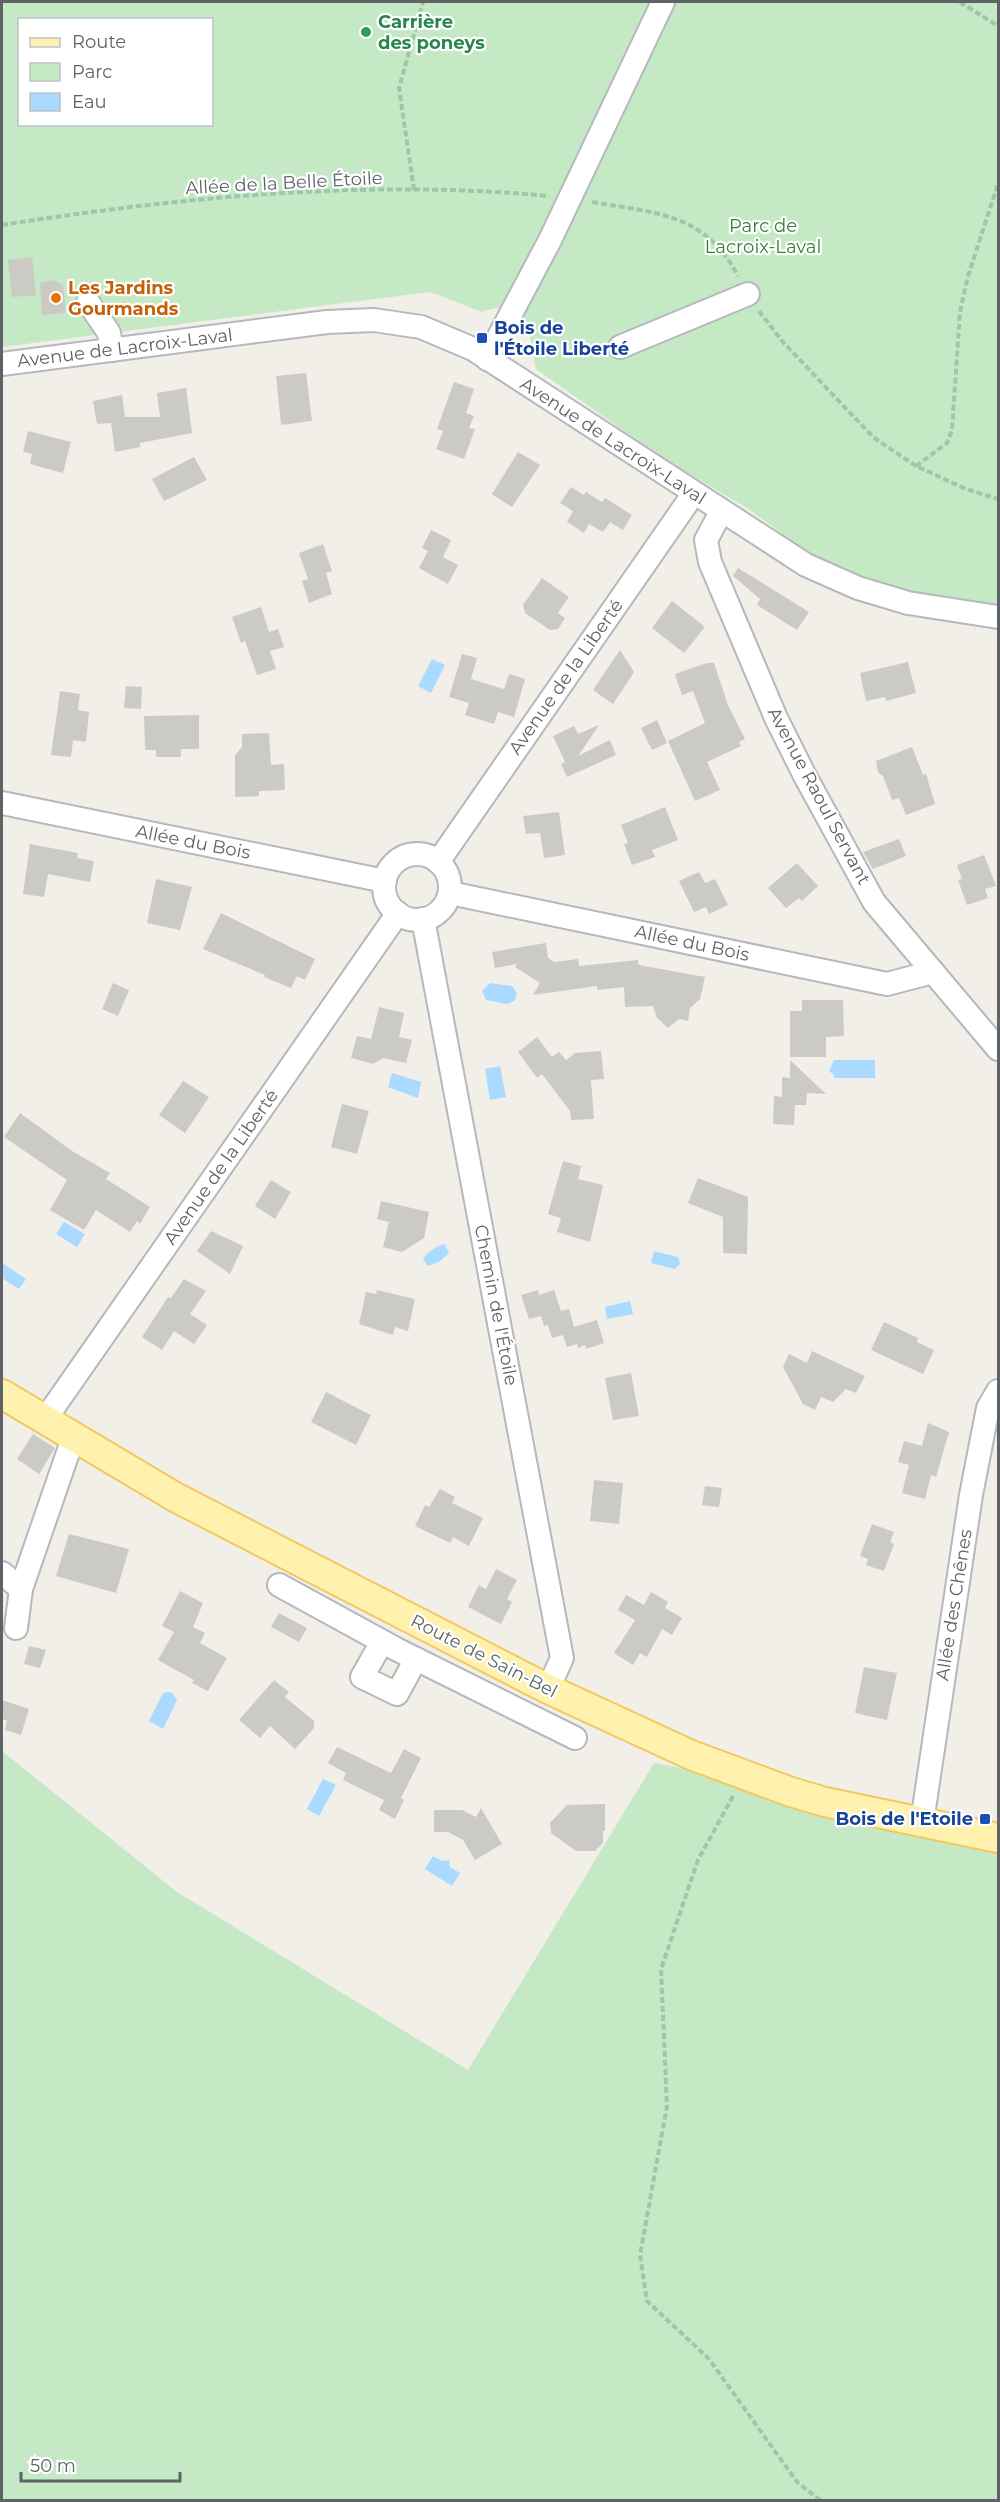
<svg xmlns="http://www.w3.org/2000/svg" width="1000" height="2502" viewBox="0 0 1000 2502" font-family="Montserrat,sans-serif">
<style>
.green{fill:#c5e8c5;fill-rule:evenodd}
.water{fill:#aadaff}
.building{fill:#cccac5}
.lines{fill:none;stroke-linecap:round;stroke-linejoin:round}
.minor-casing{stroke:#b5b8bc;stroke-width:26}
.major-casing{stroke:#f2c960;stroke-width:32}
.path{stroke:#9cc7a9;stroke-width:4;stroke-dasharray:6 3;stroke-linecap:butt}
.minor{stroke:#fff;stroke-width:22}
.major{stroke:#fff2af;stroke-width:28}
.leisure-dot{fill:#2e9e5b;stroke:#fff;stroke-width:2}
.food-dot{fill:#e8710a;stroke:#fff;stroke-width:2}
.transit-dot{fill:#1a4fb4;stroke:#fff;stroke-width:2}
.labels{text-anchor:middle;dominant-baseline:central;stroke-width:4.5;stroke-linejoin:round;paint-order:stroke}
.leisure-label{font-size:18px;font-weight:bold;fill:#27864d;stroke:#fff;text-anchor:start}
.street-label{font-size:18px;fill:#5f6368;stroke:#fff}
.park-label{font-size:18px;fill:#348238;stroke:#fff}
.food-label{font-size:18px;font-weight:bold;fill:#c56008;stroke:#fff;text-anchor:start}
.transit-label{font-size:18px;font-weight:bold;fill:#164399;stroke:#fff;text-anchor:start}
</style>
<rect width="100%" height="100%" fill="#f1efe8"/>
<g class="green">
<path d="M2 2H998V606L900 594 829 568 747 508 661 457 536 369C530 337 529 294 482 312L430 292 2 347ZM20 20H212V124H20Z"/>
<polygon points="2,1751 177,1892 468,2070 654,1763 998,1827 998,2500 2,2500"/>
</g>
<g class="water">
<polygon points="432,659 445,665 431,693 418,686"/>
<polygon points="490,983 512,986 517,994 514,1001 507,1004 486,1000 482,991"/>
<polygon points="834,1060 875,1060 875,1078 834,1078 834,1075 829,1071"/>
<polygon points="500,1066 506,1097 490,1100 485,1069"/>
<polygon points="392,1073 421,1082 418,1098 388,1087"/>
<polygon points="64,1222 85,1234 77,1247 56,1234"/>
<path d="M445 1244 449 1253 439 1262 428 1266 423 1259C429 1251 436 1246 445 1244Z"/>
<polygon points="654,1251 678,1257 680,1264 675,1269 651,1263"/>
<polygon points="2,1263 26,1279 19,1289 2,1278"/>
<polygon points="630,1301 633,1314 607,1319 605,1307"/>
<polygon points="169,1692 172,1693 177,1700 163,1729 149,1721 163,1693"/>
<polygon points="323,1779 336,1785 319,1816 307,1809"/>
<polygon points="433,1856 442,1861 449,1860 450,1867 460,1873 452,1886 425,1869"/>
</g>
<g class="building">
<polygon points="32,257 36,295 12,297 8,260"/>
<polygon points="53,280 63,285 66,313 42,315 40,283"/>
<polygon points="306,373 312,421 281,425 276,376"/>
<polygon points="454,382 474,389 466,413 474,416 469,428 475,429 464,459 436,449 443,431 437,429"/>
<polygon points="186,388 192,433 140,443 140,447 115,452 111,423 97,424 93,401 122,395 125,417 160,417 157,393"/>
<polygon points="28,431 71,442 63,473 30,464 32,454 23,452"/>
<polygon points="518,452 540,465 512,507 492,494"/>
<polygon points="194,457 207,480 164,501 152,479"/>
<polygon points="571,487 584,495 586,492 602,502 605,498 632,515 623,530 610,522 603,532 589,524 584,533 567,522 573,511 560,503"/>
<polygon points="431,530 451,540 443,557 458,565 448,584 419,568 428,551 422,548"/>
<polygon points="323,544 332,571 326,573 332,594 309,603 302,581 308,579 299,553"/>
<polygon points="738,568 809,612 797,630 757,605 760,599 733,576"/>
<polygon points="542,578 569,597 558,613 565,618 558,629 550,630 525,613 523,605"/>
<polygon points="672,601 705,627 684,653 652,628"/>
<polygon points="261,607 269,632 278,629 284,647 270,651 276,669 257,675 245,641 241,643 232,617"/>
<polygon points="620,650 634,672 613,704 593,690"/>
<polygon points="462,654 477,658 471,679 504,689 509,674 525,679 514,717 498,712 494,724 465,715 469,703 449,697"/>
<polygon points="908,662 916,693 886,701 885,697 866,701 860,673"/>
<polygon points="707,663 714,663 728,705 745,739 739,742 741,746 707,762 720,790 695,801 668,741 705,723 693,691 682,695 675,674"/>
<polygon points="126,686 142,687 141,709 124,708"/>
<polygon points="60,691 80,694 78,710 89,712 86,742 73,740 71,757 51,755"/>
<polygon points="199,715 199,749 181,749 181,757 156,757 156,750 145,750 144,716"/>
<polygon points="657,720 667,743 652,750 641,728"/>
<polygon points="599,725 578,756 610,740 616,755 567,777 561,764 565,762 553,736 574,726 578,734"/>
<polygon points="269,733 271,765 284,764 285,790 259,791 259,796 235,797 235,755 242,747 242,734"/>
<polygon points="912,747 923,775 926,774 935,804 906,815 899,798 892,800 883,776 878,772 876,761"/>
<polygon points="665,807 678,840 652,850 655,857 632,865 624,844 628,843 621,825"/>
<polygon points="559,812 565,855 544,858 540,833 526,834 523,816"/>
<polygon points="899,839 906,856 873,869 863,852"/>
<polygon points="30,844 78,853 77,858 94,861 90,882 48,874 44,897 23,894"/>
<polygon points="984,855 996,886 985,889 988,898 967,905 958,880 962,879 957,865"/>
<polygon points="797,863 818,886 802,901 799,898 786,908 768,888"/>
<polygon points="699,872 705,883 715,879 728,905 709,914 706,907 694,912 679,881"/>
<polygon points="156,879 192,887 180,930 147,923"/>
<polygon points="221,913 315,959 305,980 297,976 291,988 264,977 265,975 203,949"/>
<polygon points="546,943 548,958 554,962 578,959 579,966 638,960 639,965 705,977 700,999 690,1008 688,1021 679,1019 668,1028 657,1018 653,1006 625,1007 624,987 597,990 597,986 533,995 540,983 515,967 517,964 495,968 492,952"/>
<polygon points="113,983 129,990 118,1016 102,1009"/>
<polygon points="802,1000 843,1000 844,1036 826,1037 826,1057 790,1057 790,1011 802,1011"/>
<polygon points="379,1007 404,1013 399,1037 412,1040 406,1063 383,1058 373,1064 351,1058 357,1036 371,1039"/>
<polygon points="537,1037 552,1057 559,1052 566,1060 575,1053 601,1051 604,1079 591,1080 594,1119 571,1120 570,1111 542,1074 537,1078 518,1052"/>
<polygon points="790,1060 826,1094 807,1093 806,1105 795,1105 794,1125 773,1124 774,1096 782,1097 782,1077 790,1078"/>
<polygon points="183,1081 209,1097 185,1133 159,1115"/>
<polygon points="342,1104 369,1111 357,1154 331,1147"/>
<polygon points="20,1113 72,1151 110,1173 106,1179 150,1207 140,1224 137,1221 130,1232 96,1210 84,1230 50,1210 67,1180 4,1137"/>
<polygon points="563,1161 581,1166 578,1179 603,1185 590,1242 557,1232 561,1218 548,1214"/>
<polygon points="698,1178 748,1197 747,1254 723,1253 723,1217 688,1203"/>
<polygon points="271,1180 291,1192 275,1219 255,1206"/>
<polygon points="381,1201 429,1212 424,1238 402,1252 383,1247 389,1222 377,1219"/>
<polygon points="211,1231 243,1246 230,1274 197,1251"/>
<polygon points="184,1279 206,1291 190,1314 207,1325 194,1344 174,1331 162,1350 142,1337 168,1297 171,1298"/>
<polygon points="377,1290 415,1299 408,1331 395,1327 393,1335 359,1324 366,1292 376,1294"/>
<polygon points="538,1290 539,1295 554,1290 561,1311 569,1309 574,1327 597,1320 604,1343 586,1349 585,1345 578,1348 577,1344 567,1347 563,1335 552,1338 548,1325 544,1326 541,1316 529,1319 521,1295"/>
<polygon points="884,1322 918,1338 917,1342 934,1350 923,1374 871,1350"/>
<polygon points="812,1351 865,1376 856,1393 846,1389 833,1402 821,1397 815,1410 803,1404 783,1367 789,1354 807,1363"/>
<polygon points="631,1373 639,1416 613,1420 605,1378"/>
<polygon points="326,1392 371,1415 356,1445 311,1422"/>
<polygon points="928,1423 949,1432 936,1477 931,1475 925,1499 902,1493 909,1465 898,1462 904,1441 922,1446"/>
<polygon points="33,1434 55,1448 39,1474 17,1459"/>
<polygon points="594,1480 623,1483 619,1524 590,1521"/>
<polygon points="705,1486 722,1488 719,1507 702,1505"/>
<polygon points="440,1489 455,1497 452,1503 483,1518 469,1546 453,1537 450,1543 415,1526 425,1505 429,1507"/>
<polygon points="872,1524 894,1532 890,1542 894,1544 884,1571 866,1565 868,1559 860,1556"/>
<polygon points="69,1534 129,1549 116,1593 56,1576"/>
<polygon points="496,1569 517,1580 507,1599 512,1602 501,1624 468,1607 479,1585 486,1589"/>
<polygon points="180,1591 203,1603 193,1627 205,1633 200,1643 227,1658 208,1691 192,1683 194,1680 158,1660 174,1632 162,1626"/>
<polygon points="651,1592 668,1602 665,1608 682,1618 672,1635 662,1629 647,1657 640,1653 633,1665 614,1653 635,1620 618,1610 626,1595 644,1605"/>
<polygon points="279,1613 307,1628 299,1642 271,1627"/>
<polygon points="29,1646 46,1650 40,1668 24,1664"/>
<polygon points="864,1667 897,1673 887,1720 855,1713"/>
<polygon points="274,1680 289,1692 285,1697 314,1721 314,1728 295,1749 270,1726 260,1738 239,1720"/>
<polygon points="2,1700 29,1709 21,1735 5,1730 7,1721 2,1719"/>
<polygon points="337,1747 391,1773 404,1749 421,1758 401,1798 404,1800 395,1819 379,1810 384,1800 343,1780 346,1773 328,1763"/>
<polygon points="605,1804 605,1831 603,1831 603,1843 595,1851 576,1851 551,1833 550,1823 567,1805"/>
<polygon points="481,1808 502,1844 475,1860 463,1840 448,1832 434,1832 434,1810 462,1810 476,1817"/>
</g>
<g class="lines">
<g class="minor-casing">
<g id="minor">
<polyline points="88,302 109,333 112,350"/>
<polyline points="620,347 748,294"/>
<polyline points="487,359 550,240 663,2"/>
<polyline points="2,364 327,322 374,320 421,327 473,349 806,565 858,588 908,603 998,617"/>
<polyline points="721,512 706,540 710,562 776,718 805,776 874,902 998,1049"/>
<polyline points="2,803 385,881"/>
<circle cx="417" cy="887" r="33"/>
<polyline points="438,862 694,493"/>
<polyline points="450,893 887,984 933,972"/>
<polyline points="423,919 562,1658 548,1689"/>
<polyline points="44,1421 398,913"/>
<polyline points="2,1573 21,1589"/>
<polyline points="279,1585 396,1649 575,1738"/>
<polyline points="16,1628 21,1589 73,1438"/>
<polyline points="382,1642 362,1677 397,1694 416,1659"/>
<polyline points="922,1822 971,1495 988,1408 998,1391"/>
</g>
</g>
<g class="major-casing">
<polyline id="major" points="2,1394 175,1497 299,1561 548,1689 691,1755 791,1792 825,1802 998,1838"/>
</g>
<g class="path">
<polyline points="960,2 998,26"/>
<polyline points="414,190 399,88 423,2"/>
<path d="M592 202C656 213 705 213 738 276"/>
<path d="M2 225C181 197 368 179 549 196"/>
<polyline points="759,311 782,341 873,437 916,466 966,489 998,499"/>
<polyline points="916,466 947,443 952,430 960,312 968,276 998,184"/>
<polyline points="733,1796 698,1860 661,1969 667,2106 640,2255 647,2301 709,2359 797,2482 820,2500"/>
</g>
<use href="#minor" class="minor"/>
<use href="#major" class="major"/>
</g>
<circle class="leisure-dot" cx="366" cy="32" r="6"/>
<circle class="food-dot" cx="56" cy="298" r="6"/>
<g class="transit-dot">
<rect x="476" y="332" width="12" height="12" rx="3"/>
<rect x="979" y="1813" width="12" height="12" rx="3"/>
</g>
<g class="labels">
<g class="leisure-label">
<text x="378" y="22">Carrière<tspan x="378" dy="21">des poneys</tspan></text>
</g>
<g class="street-label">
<text transform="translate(284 183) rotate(-3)">Allée de la Belle Étoile</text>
<text transform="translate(125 348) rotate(-7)">Avenue de Lacroix-Laval</text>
<text transform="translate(613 441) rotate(33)">Avenue de Lacroix-Laval</text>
<text transform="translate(566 677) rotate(-55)">Avenue de la Liberté</text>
<text transform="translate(819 796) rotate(62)">Avenue Raoul Servant</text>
<text transform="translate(193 842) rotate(11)">Allée du Bois</text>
<text transform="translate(692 943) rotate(12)">Allée du Bois</text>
<text transform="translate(221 1167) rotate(-55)">Avenue de la Liberté</text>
<text transform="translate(496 1305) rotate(79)">Chemin de l'Étoile</text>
<text transform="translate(954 1605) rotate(-81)">Allée des Chênes</text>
<text transform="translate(484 1656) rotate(27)">Route de Sain-Bel</text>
</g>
<g class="park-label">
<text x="763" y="226">Parc de<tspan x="763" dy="21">Lacroix-Laval</tspan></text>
</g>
<g class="food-label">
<text x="68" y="288">Les Jardins<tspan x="68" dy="21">Gourmands</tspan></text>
</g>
<g class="transit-label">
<text x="494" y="328">Bois de<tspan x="494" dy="21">l'Étoile Liberté</tspan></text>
<text x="973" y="1819" text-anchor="end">Bois de l'Etoile</text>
</g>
</g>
<rect width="1000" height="2502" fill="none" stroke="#5f6368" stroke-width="6"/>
<rect x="18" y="18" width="195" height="108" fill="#ffffff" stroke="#bfc1c3" stroke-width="1.5"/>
<rect x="30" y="38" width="30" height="9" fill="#fff2af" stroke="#bfc1c3" stroke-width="1.5"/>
<text x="72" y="48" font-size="18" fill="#5f6368">Route</text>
<rect x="30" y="63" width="30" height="18" fill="#c5e8c5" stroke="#bfc1c3" stroke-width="1.5"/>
<text x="72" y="78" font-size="18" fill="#5f6368">Parc</text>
<rect x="30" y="93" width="30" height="18" fill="#aadaff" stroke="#bfc1c3" stroke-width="1.5"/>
<text x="72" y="108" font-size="18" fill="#5f6368">Eau</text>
<path d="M21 2472v9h159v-9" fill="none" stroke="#5f6368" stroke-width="3"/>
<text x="30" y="2472" font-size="18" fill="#5f6368" stroke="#ffffff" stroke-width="4.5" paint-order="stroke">50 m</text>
</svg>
